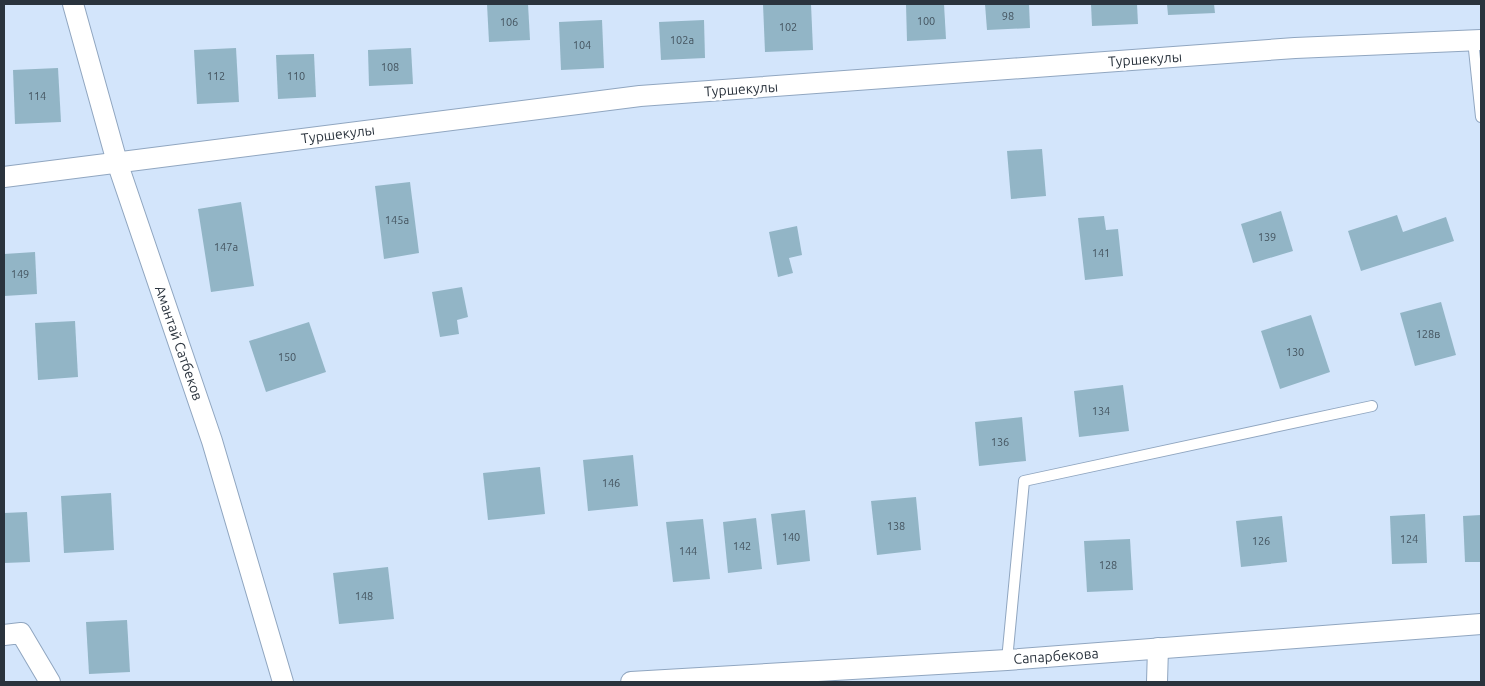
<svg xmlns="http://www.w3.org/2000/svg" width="1485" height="686" viewBox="0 0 1485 686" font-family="Ubuntu,sans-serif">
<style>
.building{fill:#92b5c6}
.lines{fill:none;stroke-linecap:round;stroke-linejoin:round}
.service-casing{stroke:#90a6c0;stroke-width:12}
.minor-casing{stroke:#90a6c0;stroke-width:22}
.service{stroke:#fff;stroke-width:10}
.minor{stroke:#fff;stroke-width:20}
.labels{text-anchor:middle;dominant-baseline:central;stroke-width:5;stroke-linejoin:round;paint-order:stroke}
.number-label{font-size:11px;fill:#44545f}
.street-label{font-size:14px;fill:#2a333d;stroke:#fff}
</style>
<rect width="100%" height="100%" fill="#d3e5fb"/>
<g class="building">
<polygon points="487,4 528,4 530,40 489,42"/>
<polygon points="763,4 811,4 813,50 765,52"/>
<polygon points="906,4 944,4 946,39 907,41"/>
<polygon points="985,4 1029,4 1030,28 987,30"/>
<polygon points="1091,4 1137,4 1138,24 1092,26"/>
<polygon points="1167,4 1214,4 1215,13 1168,15"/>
<polygon points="602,20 604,68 561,70 559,22"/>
<polygon points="704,20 705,58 661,60 659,22"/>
<polygon points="236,48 239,102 197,104 194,50"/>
<polygon points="411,48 413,84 369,86 368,50"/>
<polygon points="314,54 316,97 278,99 276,55"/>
<polygon points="58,68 61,122 15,124 13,70"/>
<polygon points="1042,149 1046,196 1011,199 1007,151"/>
<polygon points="410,182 419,253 384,259 375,186"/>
<polygon points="241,202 254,286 211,292 198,209"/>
<polygon points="1281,211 1293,251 1253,263 1241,224"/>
<polygon points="1397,215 1403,232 1446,217 1454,241 1361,271 1348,231"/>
<polygon points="1104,216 1106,230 1118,229 1123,276 1085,280 1078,218"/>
<polygon points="797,226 802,255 789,258 793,273 778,277 769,232"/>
<polygon points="35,252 37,294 4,296 4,254"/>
<polygon points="462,287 468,317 457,320 459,334 440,337 432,292"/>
<polygon points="1441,302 1456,355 1415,366 1400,313"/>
<polygon points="1311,315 1330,372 1280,389 1261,331"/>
<polygon points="75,321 78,377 38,380 35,323"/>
<polygon points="309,322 326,372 266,392 249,341"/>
<polygon points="1123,385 1129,431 1079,437 1074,391"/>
<polygon points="1022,417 1026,461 979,466 975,422"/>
<polygon points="633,455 638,506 588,511 583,460"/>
<polygon points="540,467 545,514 488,520 483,473"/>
<polygon points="111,493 114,550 64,553 61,496"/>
<polygon points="916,497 921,550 877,555 871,501"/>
<polygon points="805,510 810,561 777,565 771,514"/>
<polygon points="27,512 30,562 4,563 4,513"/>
<polygon points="1425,514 1427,563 1392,564 1390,516"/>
<polygon points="1481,515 1481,562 1465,562 1463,516"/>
<polygon points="1282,516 1287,562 1241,567 1236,521"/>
<polygon points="756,518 762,569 728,573 723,522"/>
<polygon points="703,519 710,579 673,582 666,522"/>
<polygon points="1130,539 1133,590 1087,592 1084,541"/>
<polygon points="388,567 394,619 339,624 333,573"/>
<polygon points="127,620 130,672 89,674 86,622"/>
</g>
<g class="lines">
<g class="service-casing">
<g id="service">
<polyline points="1473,40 1481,117"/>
<polyline points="1007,660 1024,481 1372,406"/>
</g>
</g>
<g class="minor-casing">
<g id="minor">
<polyline points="73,4 117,162 212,441 283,682"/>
<polyline points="4,177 640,96 1295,48 1481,40"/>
<polyline points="4,635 21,633 50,682"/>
<polyline points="631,682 1007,660 1481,624"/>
<polyline points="1157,682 1158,648"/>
</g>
</g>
<use href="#service" class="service"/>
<use href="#minor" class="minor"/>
</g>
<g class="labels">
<g class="number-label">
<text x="1008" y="16">98</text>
<text x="926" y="21">100</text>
<text x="509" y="22">106</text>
<text x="788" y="27">102</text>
<text x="682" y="40">102а</text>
<text x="582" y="45">104</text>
<text x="390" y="67">108</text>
<text x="216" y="76">112</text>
<text x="296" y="76">110</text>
<text x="37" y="96">114</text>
<text x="397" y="220">145а</text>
<text x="1267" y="237">139</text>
<text x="226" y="247">147а</text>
<text x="1101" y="253">141</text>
<text x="20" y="274">149</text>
<text x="1428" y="334">128в</text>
<text x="1295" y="352">130</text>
<text x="287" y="357">150</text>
<text x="1101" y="411">134</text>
<text x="1000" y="442">136</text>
<text x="611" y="483">146</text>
<text x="896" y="526">138</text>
<text x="791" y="537">140</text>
<text x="1409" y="539">124</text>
<text x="1261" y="541">126</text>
<text x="742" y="546">142</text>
<text x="688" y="551">144</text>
<text x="1108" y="565">128</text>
<text x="364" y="596">148</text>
</g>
<g class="street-label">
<text transform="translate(1145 59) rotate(-4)">Туршекулы</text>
<text transform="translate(741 89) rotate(-4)">Туршекулы</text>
<text transform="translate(338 134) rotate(-7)">Туршекулы</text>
<text transform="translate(179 343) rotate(71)">Амантай Сатбеков</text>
<text transform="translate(1056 656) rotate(-4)">Сапарбекова</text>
</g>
</g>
<rect width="1485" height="686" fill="none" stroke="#2a333d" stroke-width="10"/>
</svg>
